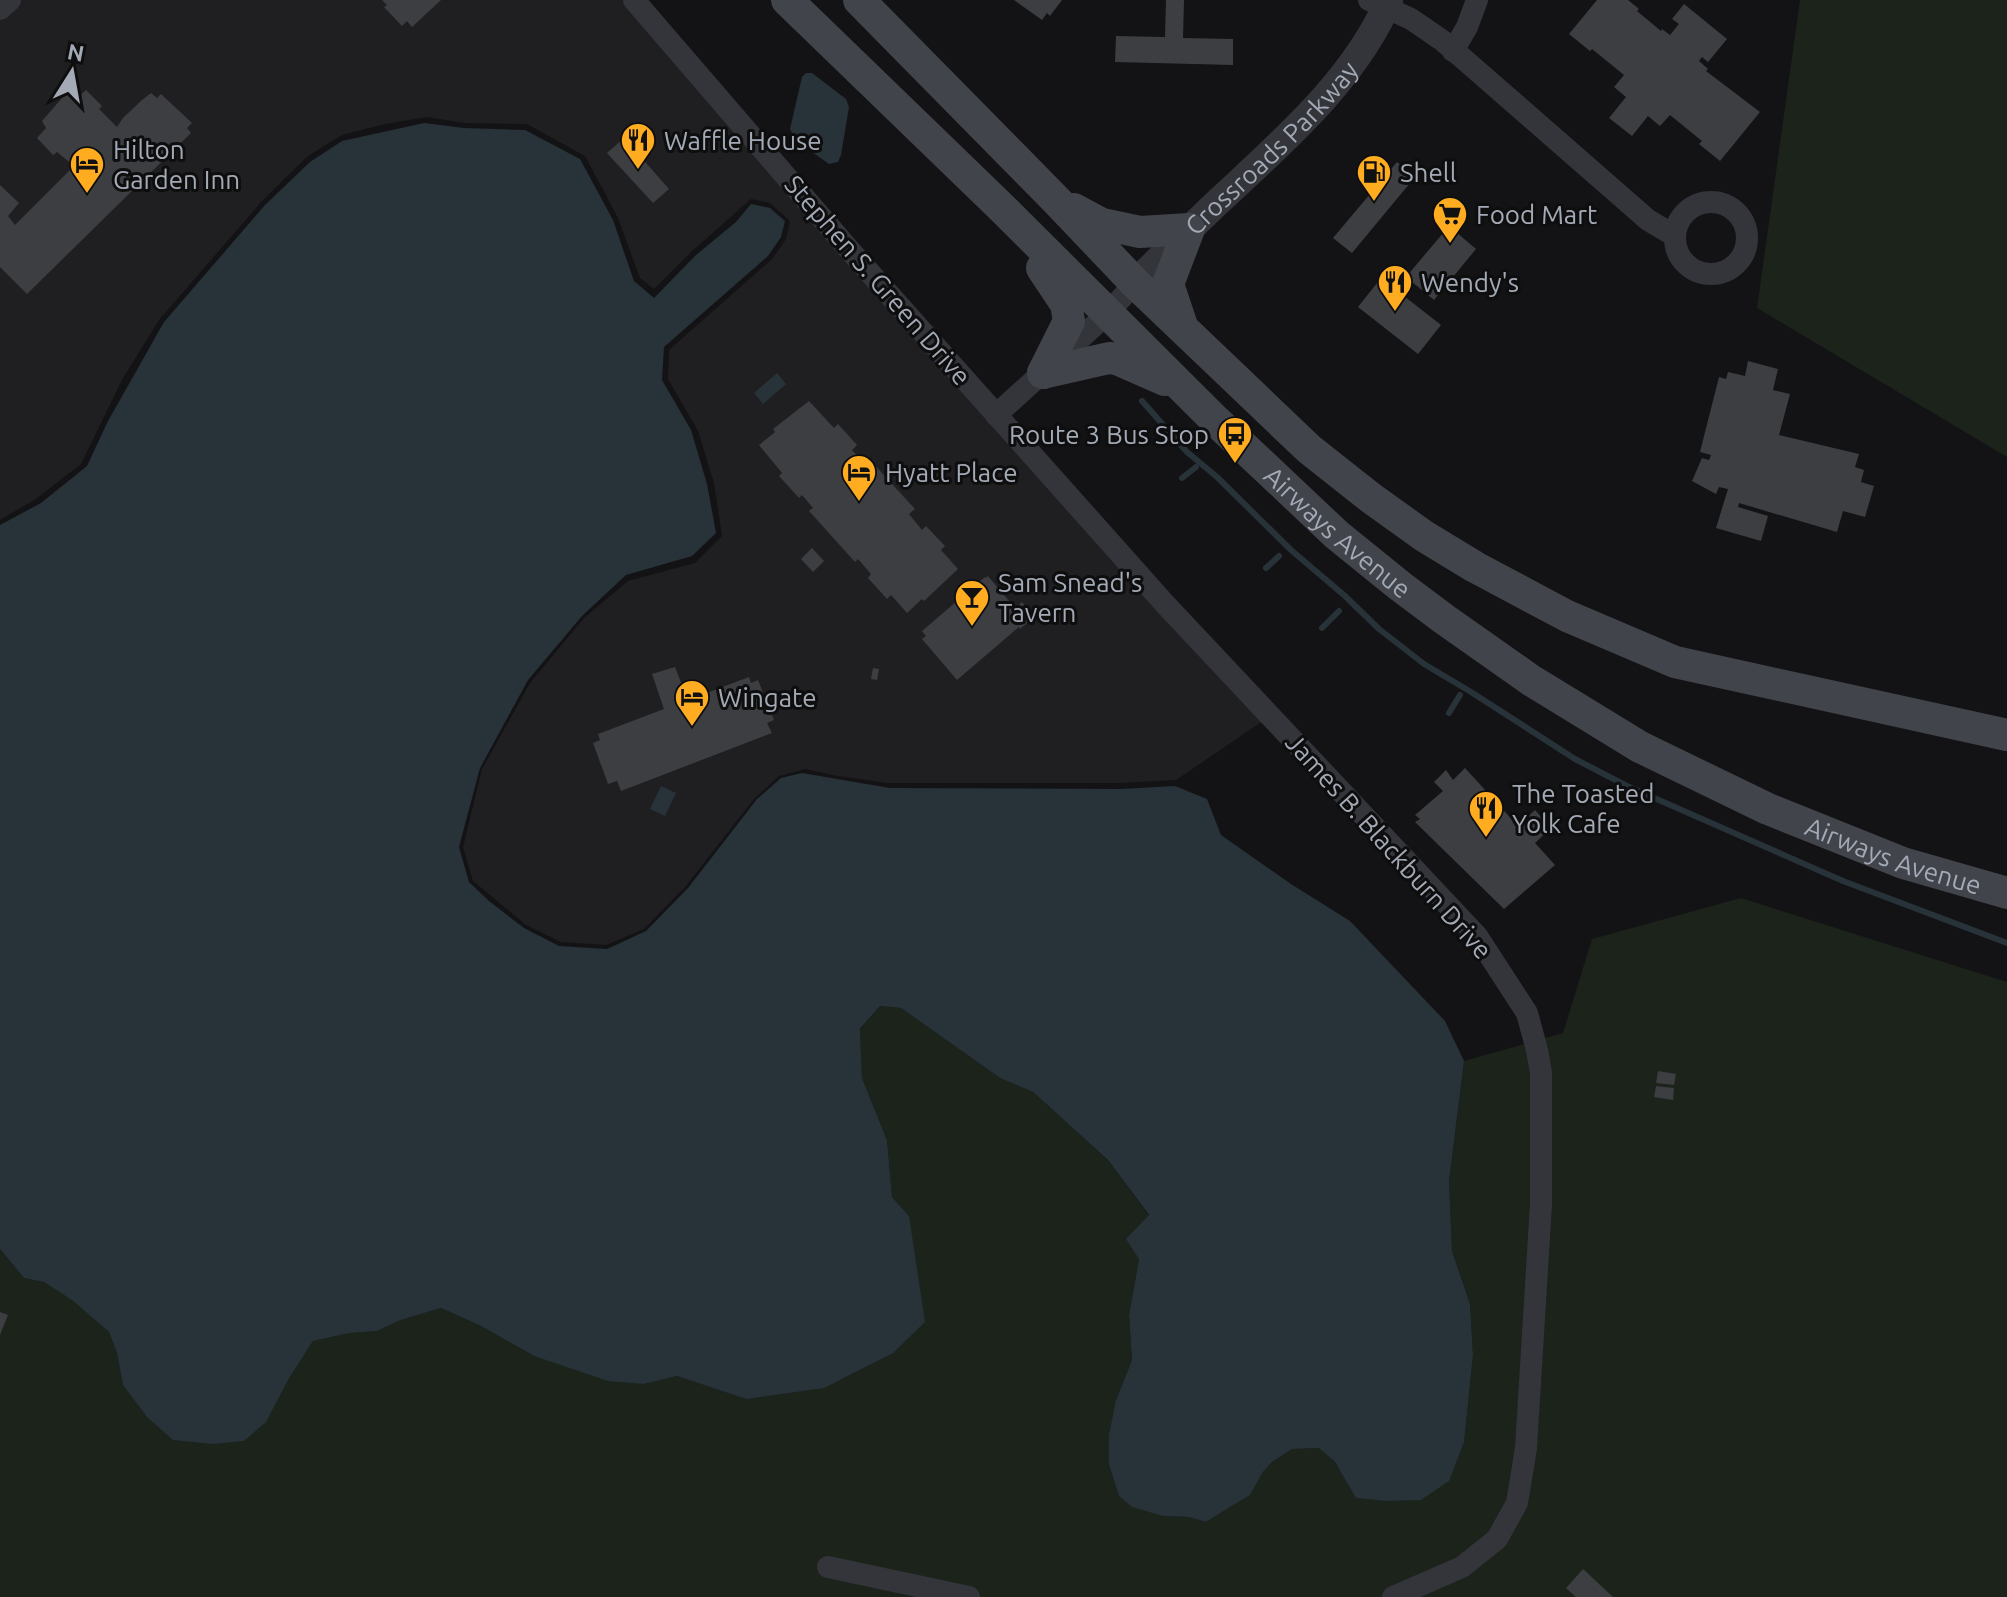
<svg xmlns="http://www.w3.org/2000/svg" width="2007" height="1597" viewBox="0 0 2007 1597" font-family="Ubuntu,sans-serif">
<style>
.built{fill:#1f1f22}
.green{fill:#1b231b}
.water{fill:#283239}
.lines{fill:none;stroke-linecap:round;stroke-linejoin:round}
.stream{stroke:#283239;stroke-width:6}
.building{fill:#3c3e42}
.minor{stroke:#33353a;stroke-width:22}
.tertiary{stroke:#33353a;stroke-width:28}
.secondary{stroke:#41444a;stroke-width:32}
.labels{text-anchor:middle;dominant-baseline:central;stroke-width:6;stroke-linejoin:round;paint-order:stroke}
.poi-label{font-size:26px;fill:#a3aab6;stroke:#0e0e0f;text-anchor:start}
.street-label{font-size:26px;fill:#a3aab6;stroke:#0e0e0f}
</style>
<rect width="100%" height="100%" fill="#131315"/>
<polygon class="built" points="0,0 634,0 1266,719 1176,780 1120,783 888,783 838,776 805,769 779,776 754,799 685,887 644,929 606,945 561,942 526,925 473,881 463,847 482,769 530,683 584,618 628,581 695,563 722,536 714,483 698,431 668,379 669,350 772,259 786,239 790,221 770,203 751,199 690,253 654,289 640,278 618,218 585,156 527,124 464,123 427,117 385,124 342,135 308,156 262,201 159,320 123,378 81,464 36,499 0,520"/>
<g class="green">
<polygon points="1800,0 2007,0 2007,457 1757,308"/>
<polygon points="1741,898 2007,982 2007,1597 0,1597 0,1249 24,1278 44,1282 73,1301 109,1332 117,1353 123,1385 288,1380 313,1341 350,1333 377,1331 401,1320 441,1308 481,1326 534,1356 560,1364 644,1384 677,1376 746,1399 909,1216 892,1197 887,1140 862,1078 860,1030 880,1006 901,1008 1000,1078 1033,1092 1108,1160 1149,1216 1139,1259 1129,1315 1132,1360 1116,1400 1163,1516 1189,1517 1206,1522 1250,1495 1263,1472 1272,1462 1292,1449 1320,1448 1335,1462 1357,1498 1464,1442 1473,1355 1470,1304 1452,1251 1449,1181 1464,1061 1563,1033 1592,939"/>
</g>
<g class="water">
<polygon points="806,73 812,73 846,99 849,107 841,155 838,162 829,164 795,140 790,129 802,77"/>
<polygon points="424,123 464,128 525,130 580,159 613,220 634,281 654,298 696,255 736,222 751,204 770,208 785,221 781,237 768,256 664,347 662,380 691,430 707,484 716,533 692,556 626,575 582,616 528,680 480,768 459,847 469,882 489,901 524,928 559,946 607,949 646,931 688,888 757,799 781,778 802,773 890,788 1121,789 1175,786 1207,799 1221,835 1291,884 1350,921 1445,1021 1464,1061 1449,1181 1452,1251 1470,1304 1473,1355 1464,1442 1449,1481 1421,1500 1386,1501 1356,1498 1335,1462 1319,1448 1292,1449 1272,1462 1263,1472 1250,1495 1206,1522 1189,1517 1163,1516 1132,1507 1119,1496 1109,1464 1109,1435 1116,1400 1132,1360 1129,1315 1139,1259 1126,1239 1149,1215 1108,1160 1033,1092 1000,1078 901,1008 880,1006 860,1029 862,1078 887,1140 892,1197 909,1216 925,1322 893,1353 824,1388 746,1399 677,1376 644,1384 608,1381 534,1356 481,1326 441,1308 401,1320 377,1331 350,1333 313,1341 288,1380 266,1422 244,1441 213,1444 173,1440 147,1417 123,1385 117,1353 109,1332 73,1301 44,1282 24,1278 0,1249 0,525 41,503 87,466 108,421 164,322 265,205 310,162 342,141"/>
<polygon points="777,373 786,384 763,404 754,393"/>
<polygon points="661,786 676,793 665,816 650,809"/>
</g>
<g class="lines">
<g class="stream">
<polyline points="1142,401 1187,452 1217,477 1291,550 1345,596 1379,629 1424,664 1471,692 1575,759 1627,786 1843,881 2007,943"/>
<polyline points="1182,478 1196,467"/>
<polyline points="1266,568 1279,556"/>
<polyline points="1322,628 1339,611"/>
<polyline points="1449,713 1460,695"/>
</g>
</g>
<g class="building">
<polygon points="382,0 441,0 412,27 407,21 402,26 384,7 387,5"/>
<polygon points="1014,0 1062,0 1050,16 1047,13 1042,20"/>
<polygon points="1166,0 1184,0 1183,38 1233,39 1233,65 1115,62 1116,36 1165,37"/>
<polygon points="1597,0 1628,0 1639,9 1637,11 1661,31 1662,29 1670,35 1679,24 1672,19 1684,4 1727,39 1708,62 1702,57 1699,61 1708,69 1706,71 1760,112 1720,161 1699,144 1702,141 1670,115 1660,126 1648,116 1632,136 1609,118 1626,97 1614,87 1624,75 1592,49 1590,51 1569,34"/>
<polygon points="86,90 102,106 99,109 117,127 123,118 142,100 151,93 157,98 161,94 192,123 187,128 191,133 27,294 0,267 0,185 19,203 8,216 15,225 74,166 57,152 53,155 37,138 46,128 42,121 62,98 70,93 76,99"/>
<polygon points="624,138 669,189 653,203 607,153"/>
<polygon points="1397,162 1415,177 1352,253 1333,238"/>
<polygon points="1449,226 1476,249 1434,300 1406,277"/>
<polygon points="1381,278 1441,325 1418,354 1358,307"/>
<polygon points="1748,361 1778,369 1773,390 1790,394 1779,435 1859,454 1855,467 1864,470 1861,482 1874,486 1865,517 1843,511 1837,532 1739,503 1738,507 1768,516 1761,541 1716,528 1728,489 1719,487 1716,494 1692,481 1702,458 1709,460 1711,455 1700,452 1719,377 1726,379 1728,372 1745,376"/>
<polygon points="809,401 834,428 838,424 857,445 852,450 866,465 871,461 915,509 909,514 922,530 926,526 945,546 941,550 958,569 924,601 922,599 907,613 891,595 887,599 868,578 871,574 858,559 855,562 809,511 813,508 802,495 799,498 779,476 782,473 759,445 775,432 773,429"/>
<polygon points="812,548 824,561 813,572 801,559"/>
<polygon points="988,576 1015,608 1022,602 1034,617 1020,629 1019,627 957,680 922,639 926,636 922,631 985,577 986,578"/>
<polygon points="675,667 688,700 749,677 751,683 758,680 774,720 767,723 772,733 621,791 617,781 608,784 593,743 600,740 598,734 664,709 652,674"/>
<polygon points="873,668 879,669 877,680 871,679"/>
<polygon points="1465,768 1518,826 1535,810 1551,828 1535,843 1555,865 1504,909 1415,822 1420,819 1415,815 1443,791 1434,782 1446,770 1453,780"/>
<polygon points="1658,1071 1676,1074 1674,1085 1656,1083"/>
<polygon points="1656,1086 1674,1088 1673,1100 1654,1097"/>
<polygon points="0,1312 8,1315 0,1335"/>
<polygon points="1583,1569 1613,1597 1576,1597 1566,1588"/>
</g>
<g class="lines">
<g class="minor">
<polyline points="634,0 846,246 1165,604 1477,936 1527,1013 1537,1050 1541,1073 1541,1204 1526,1448 1517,1503 1497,1539 1462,1567 1393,1597"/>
<polyline points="1369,0 1411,19 1443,41 1648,220 1675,236"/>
<polyline points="0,9 10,0"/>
<polyline points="1453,51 1467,27 1477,0"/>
<circle cx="1711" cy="238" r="36"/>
<polyline points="996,415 1107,314 1135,283"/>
<polyline points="828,1567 969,1597"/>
</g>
<path class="tertiary" id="s1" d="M1135 283C1163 256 1190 228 1219 201 1281 143 1355 80 1389 0"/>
<g class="secondary">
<path id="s2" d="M787 0 1002 208 1215 420 1337 535 1400 586 1444 619 1532 681 1640 747 1768 809 1903 863 2007 893"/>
<polyline points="859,0 1056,200 1135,283 1309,449 1371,498 1424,536 1475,567 1567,616 1675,662 2007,735"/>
<polyline points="1074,209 1102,224 1140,232 1189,229 1168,284 1182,326"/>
<polyline points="1042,268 1066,304 1069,321 1043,373"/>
<polyline points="1043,373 1109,358 1117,359 1165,380"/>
</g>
</g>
<defs>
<g id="restaurant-pin" transform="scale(1.8)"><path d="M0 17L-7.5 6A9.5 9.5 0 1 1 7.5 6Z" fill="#ffac21" stroke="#0e0e0f"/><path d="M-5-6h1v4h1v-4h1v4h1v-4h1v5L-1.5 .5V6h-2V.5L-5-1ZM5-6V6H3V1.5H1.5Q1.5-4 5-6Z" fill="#111"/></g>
<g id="hotel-pin" transform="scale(1.8)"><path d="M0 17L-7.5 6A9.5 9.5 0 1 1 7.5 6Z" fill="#ffac21" stroke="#0e0e0f"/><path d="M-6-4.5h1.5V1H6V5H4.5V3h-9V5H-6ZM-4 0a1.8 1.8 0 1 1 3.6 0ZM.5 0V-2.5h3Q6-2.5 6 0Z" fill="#111"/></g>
<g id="fuel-pin" transform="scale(1.8)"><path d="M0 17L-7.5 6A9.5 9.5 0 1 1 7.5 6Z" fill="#ffac21" stroke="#0e0e0f"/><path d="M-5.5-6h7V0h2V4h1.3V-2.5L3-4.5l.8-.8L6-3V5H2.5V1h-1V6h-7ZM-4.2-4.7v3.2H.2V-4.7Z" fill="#111"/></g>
<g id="supermarket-pin" transform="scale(1.8)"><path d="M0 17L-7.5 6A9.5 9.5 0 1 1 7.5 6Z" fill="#ffac21" stroke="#0e0e0f"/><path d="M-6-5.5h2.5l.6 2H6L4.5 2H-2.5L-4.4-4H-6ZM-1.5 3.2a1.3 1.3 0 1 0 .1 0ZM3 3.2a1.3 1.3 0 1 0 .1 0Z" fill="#111"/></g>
<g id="bus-pin" transform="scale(1.8)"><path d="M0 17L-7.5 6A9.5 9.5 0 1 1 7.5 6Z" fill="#ffac21" stroke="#0e0e0f"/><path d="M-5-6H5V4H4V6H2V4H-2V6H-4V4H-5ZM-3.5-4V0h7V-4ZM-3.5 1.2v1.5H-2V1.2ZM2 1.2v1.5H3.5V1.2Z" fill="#111"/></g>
<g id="bar-pin" transform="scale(1.8)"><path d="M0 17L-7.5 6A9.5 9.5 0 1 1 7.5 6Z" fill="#ffac21" stroke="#0e0e0f"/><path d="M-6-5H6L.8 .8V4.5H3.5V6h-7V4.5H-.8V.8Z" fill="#111"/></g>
</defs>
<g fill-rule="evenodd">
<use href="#restaurant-pin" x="638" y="140"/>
<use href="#hotel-pin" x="87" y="164"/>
<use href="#fuel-pin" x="1374" y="172"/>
<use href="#supermarket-pin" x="1450" y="214"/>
<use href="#restaurant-pin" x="1395" y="282"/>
<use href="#bus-pin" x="1235" y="434"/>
<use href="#hotel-pin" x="859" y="472"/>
<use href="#bar-pin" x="972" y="597"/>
<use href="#hotel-pin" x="692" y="697"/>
<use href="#restaurant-pin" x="1486" y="808"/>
</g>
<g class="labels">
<g class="poi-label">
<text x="664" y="140">Waffle House</text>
<text x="113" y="149">Hilton<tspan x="113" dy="30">Garden Inn</tspan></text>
<text x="1400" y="172">Shell</text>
<text x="1476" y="214">Food Mart</text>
<text x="1421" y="282">Wendy's</text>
<text x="1209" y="434" text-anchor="end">Route 3 Bus Stop</text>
<text x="885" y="472">Hyatt Place</text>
<text x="998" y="582">Sam Snead's<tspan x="998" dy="30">Tavern</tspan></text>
<text x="718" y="697">Wingate</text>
<text x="1512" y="793">The Toasted<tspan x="1512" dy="30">Yolk Cafe</tspan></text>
</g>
<g class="street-label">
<text stroke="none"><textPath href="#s1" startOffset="192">Crossroads Parkway</textPath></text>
<text transform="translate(878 280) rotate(49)">Stephen S. Green Drive</text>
<text stroke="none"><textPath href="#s2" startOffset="766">Airways Avenue</textPath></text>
<text transform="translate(1389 846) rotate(48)">James B. Blackburn Drive</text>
<text stroke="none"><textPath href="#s2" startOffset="1414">Airways Avenue</textPath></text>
</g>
</g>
<g transform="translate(72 72) rotate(11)" stroke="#0e0e0f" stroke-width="6" paint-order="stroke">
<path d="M0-6L14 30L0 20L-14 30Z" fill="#a3aab6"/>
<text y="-12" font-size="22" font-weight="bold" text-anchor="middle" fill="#a3aab6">N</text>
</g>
</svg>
